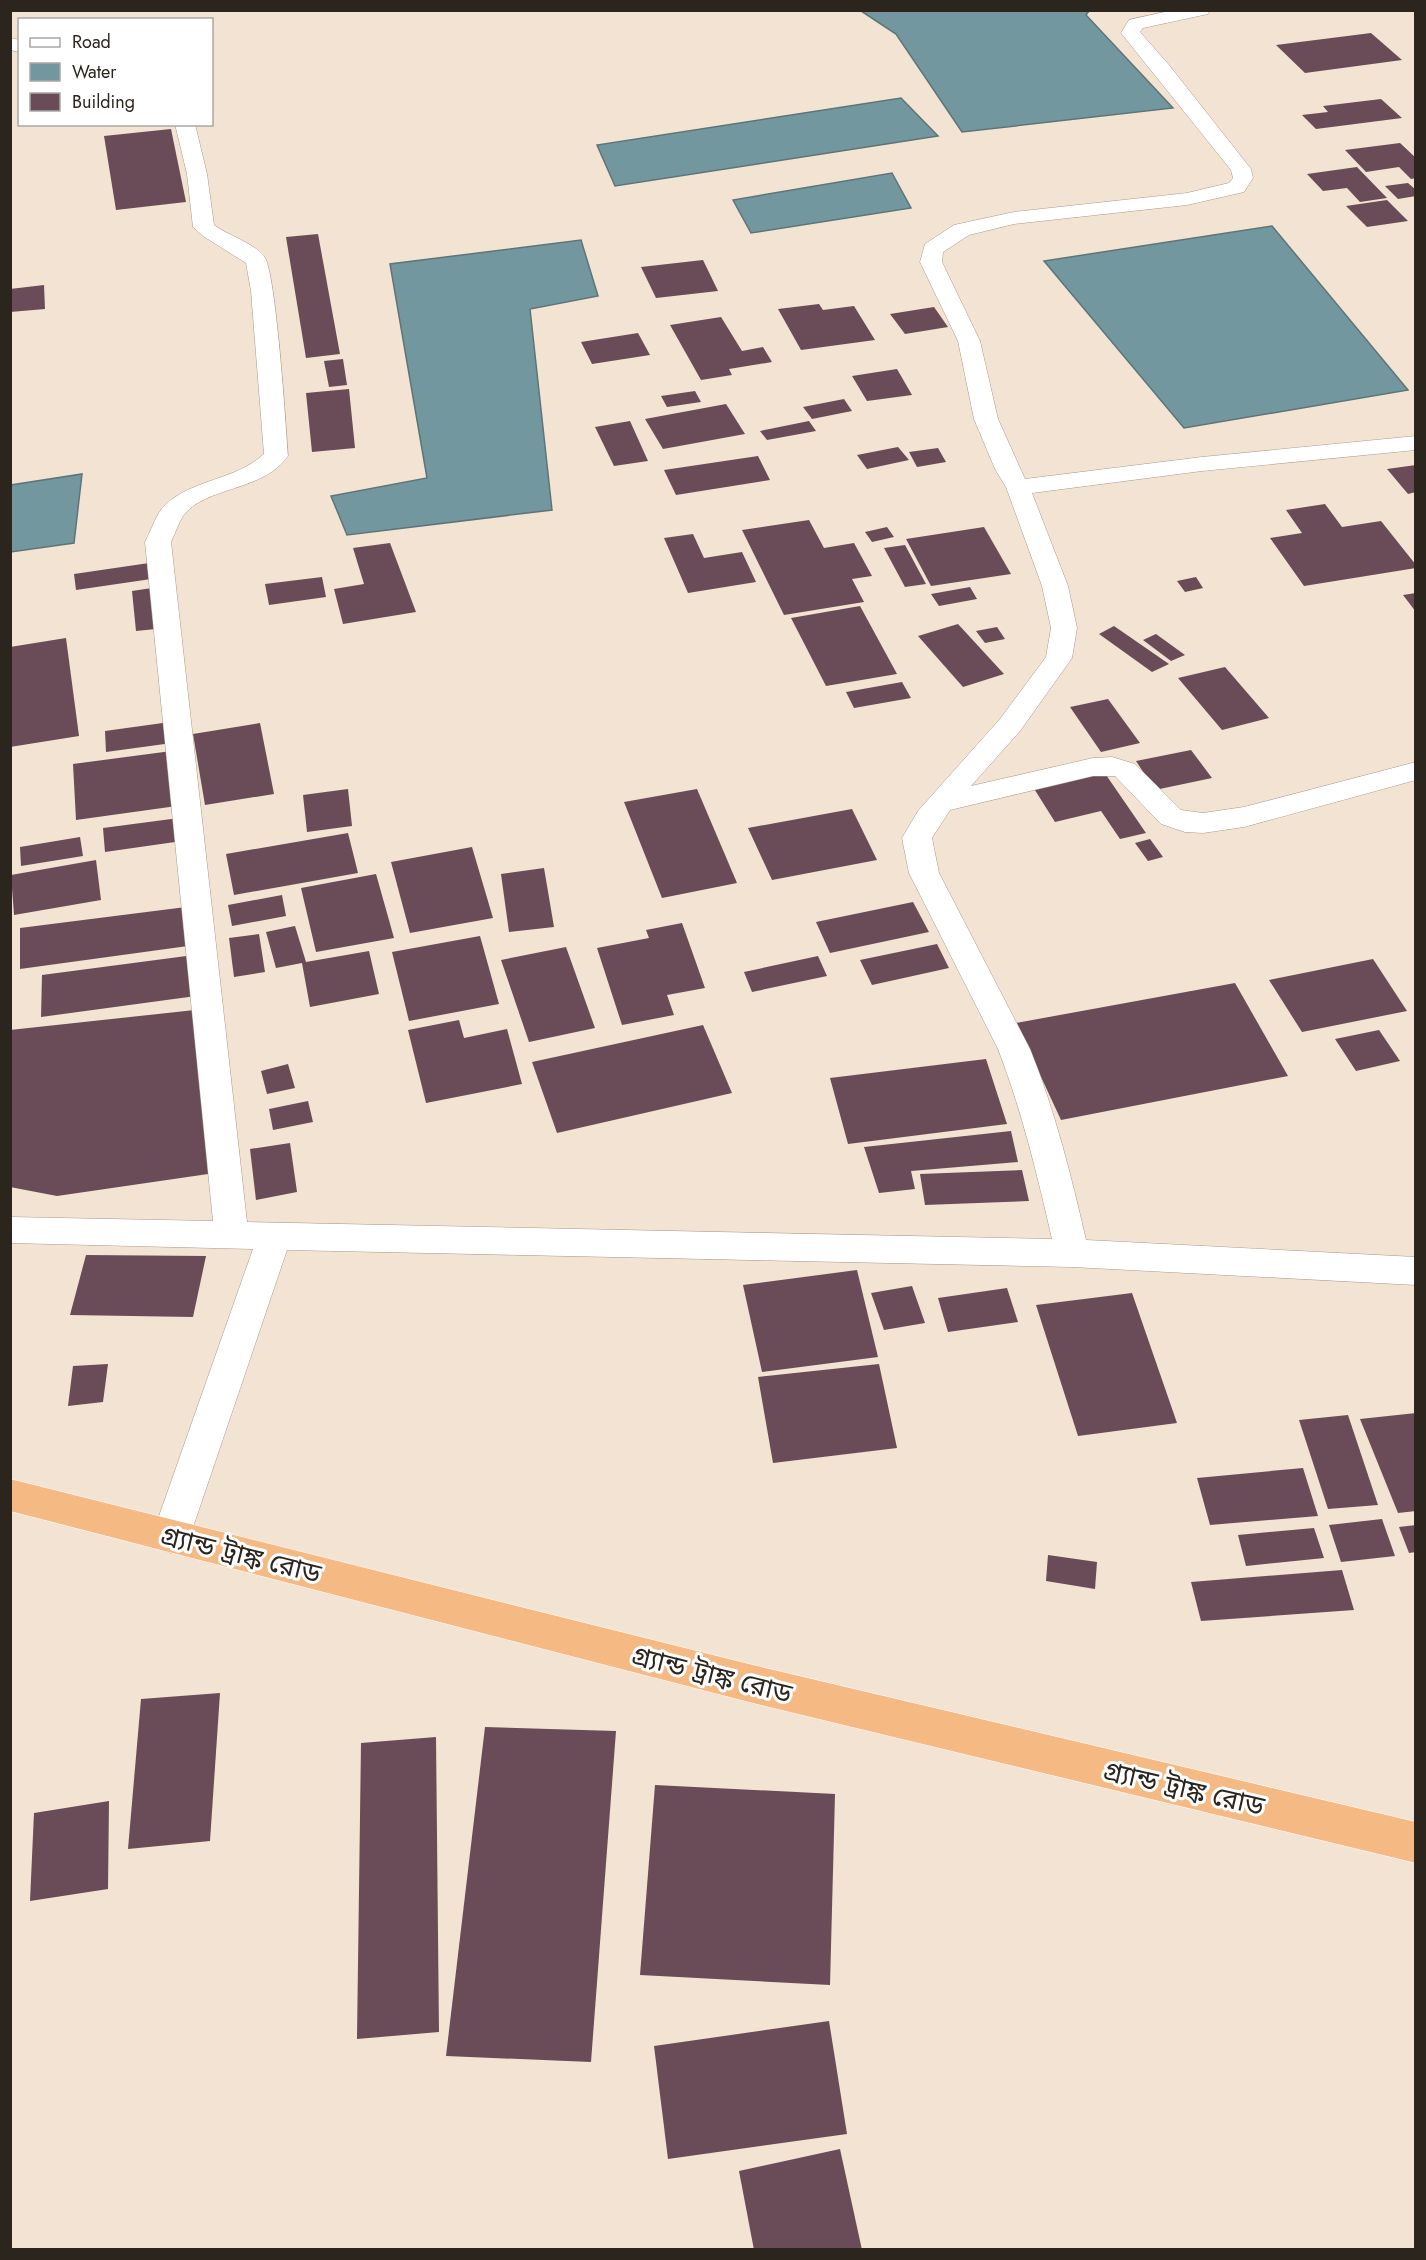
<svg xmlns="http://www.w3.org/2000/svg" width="1426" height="2260" viewBox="0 0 1426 2260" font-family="Jost,'Noto Sans Bengali',sans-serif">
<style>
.water{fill:#72979e;stroke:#5d7578;stroke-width:1.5}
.building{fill:#694c57}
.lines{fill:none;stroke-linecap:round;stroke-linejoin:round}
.street-casing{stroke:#a99a8a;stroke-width:1}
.highway-casing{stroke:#fff;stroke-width:1}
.street{fill:#fff;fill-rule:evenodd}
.highway{fill:#f5b983;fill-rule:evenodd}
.labels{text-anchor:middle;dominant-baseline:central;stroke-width:6;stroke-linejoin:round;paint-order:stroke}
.near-street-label{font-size:27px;fill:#2b251e;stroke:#fff}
</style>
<rect width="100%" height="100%" fill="#f3e3d2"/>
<g class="water">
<polygon points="861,11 1089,11 1086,15 1173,108 962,132 896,34"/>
<polygon points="901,98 938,136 615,186 597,145"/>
<polygon points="892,173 911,208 751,233 733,200"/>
<polygon points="1272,226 1408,390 1184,428 1044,261"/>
<polygon points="581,240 598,296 530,309 552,510 347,535 331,496 427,478 390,264"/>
<polygon points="82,474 74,543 11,552 11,485"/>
</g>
<g class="building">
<polygon points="1371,33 1402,60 1305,73 1276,45"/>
<polygon points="1381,99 1402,118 1316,129 1302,115 1328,112 1323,106"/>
<polygon points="171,129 186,202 116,210 104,136"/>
<polygon points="1400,143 1416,158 1416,178 1411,179 1399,167 1366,172 1345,150"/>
<polygon points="1357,167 1387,198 1360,202 1347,188 1323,191 1307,174"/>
<polygon points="1408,183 1416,190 1416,196 1398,199 1385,186"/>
<polygon points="1387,200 1408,221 1367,227 1346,206"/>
<polygon points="318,234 340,354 306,358 286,237"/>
<polygon points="703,260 718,291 656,298 641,267"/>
<polygon points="44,285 45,309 10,312 10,289"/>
<polygon points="819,304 823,310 854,306 875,340 801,350 778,309"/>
<polygon points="934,307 948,327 905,334 890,314"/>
<polygon points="721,317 742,351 763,347 772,362 729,369 732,375 701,380 670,325"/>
<polygon points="638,333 650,355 592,364 581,342"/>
<polygon points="343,359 347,385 329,387 324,361"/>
<polygon points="897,369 912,395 867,401 852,376"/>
<polygon points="349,389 355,448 312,452 306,393"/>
<polygon points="695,391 701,402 667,407 661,396"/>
<polygon points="844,399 852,411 812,419 803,407"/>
<polygon points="726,404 745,434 663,449 645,419"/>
<polygon points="630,421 648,461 614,466 595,427"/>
<polygon points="809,421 816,431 767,440 760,431"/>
<polygon points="898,447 909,460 867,469 857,455"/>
<polygon points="938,448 946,462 917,467 909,452"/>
<polygon points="758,456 770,480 676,495 664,470"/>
<polygon points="1416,465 1416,492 1408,494 1387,469"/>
<polygon points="1325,504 1342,527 1381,521 1416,565 1416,568 1304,586 1270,538 1302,533 1286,510"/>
<polygon points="809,520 824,548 854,543 872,576 852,579 864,602 784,615 742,530"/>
<polygon points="887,527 894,537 872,542 865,532"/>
<polygon points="984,527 1011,574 931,586 906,539"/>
<polygon points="693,534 704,558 742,552 756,582 688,593 664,538"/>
<polygon points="390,543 416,612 343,624 334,589 364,584 353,548"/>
<polygon points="905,545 926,584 905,587 884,548"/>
<polygon points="156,562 158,578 76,590 74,574"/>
<polygon points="322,577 326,597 269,605 265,584"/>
<polygon points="1196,577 1203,588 1185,592 1177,581"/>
<polygon points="970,587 977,599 939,606 931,594"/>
<polygon points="152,588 156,629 136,631 132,591"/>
<polygon points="1416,593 1416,612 1403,595"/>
<polygon points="860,606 897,674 826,686 791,618"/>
<polygon points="958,624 1004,674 963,687 918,636"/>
<polygon points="1114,626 1169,664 1152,672 1099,634"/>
<polygon points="997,627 1005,639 985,643 976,631"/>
<polygon points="1156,634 1185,655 1171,661 1143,640"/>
<polygon points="66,638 79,736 10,747 10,647"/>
<polygon points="1225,667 1269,718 1222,730 1178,678"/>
<polygon points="902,682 911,698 854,708 846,692"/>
<polygon points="1108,699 1140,743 1101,752 1070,707"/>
<polygon points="170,722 172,743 106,752 105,731"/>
<polygon points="260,723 274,794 205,805 193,734"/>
<polygon points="179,750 184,805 76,820 73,764"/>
<polygon points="1191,750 1212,778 1155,790 1136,761"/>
<polygon points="1104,772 1146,833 1120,839 1101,811 1055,822 1033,787"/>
<polygon points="348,789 352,826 307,832 303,795"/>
<polygon points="697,789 737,883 662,898 624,802"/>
<polygon points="852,809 877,860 772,880 748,828"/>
<polygon points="179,818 182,841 105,852 103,828"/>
<polygon points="348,833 358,873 234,895 226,854"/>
<polygon points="80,837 83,856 21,866 20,847"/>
<polygon points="1150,839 1163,857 1148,861 1135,843"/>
<polygon points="472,847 493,918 410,933 391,862"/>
<polygon points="96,860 101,900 14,915 11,875"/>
<polygon points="544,868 554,927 509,932 501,874"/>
<polygon points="376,874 394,938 316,952 301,888"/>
<polygon points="282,895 286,916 232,926 228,905"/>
<polygon points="913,902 929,932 830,953 816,922"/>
<polygon points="186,907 188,946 20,969 20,928"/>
<polygon points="682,923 705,988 667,995 674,1015 622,1025 597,948 649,938 646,930"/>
<polygon points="295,926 306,962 369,951 379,994 310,1007 302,963 276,968 266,932"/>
<polygon points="259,934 265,972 234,977 229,938"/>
<polygon points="480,936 499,1004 409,1021 392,952"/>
<polygon points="937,944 949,968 872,985 860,960"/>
<polygon points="566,947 595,1028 529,1042 501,960"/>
<polygon points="194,955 196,996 41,1017 42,975"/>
<polygon points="818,956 827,976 752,992 744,972"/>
<polygon points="1373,959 1407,1011 1302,1032 1269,980"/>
<polygon points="1235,983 1288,1076 1061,1120 1016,1023"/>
<polygon points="204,1009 215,1173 57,1196 10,1187 10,1030"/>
<polygon points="459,1020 464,1038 507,1029 522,1084 426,1103 408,1030"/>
<polygon points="703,1025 732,1093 557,1133 532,1062"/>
<polygon points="1379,1030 1400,1061 1356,1071 1335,1039"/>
<polygon points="986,1059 1007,1124 848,1144 830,1078"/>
<polygon points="288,1064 295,1088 267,1094 261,1071"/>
<polygon points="308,1101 313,1122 273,1130 269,1109"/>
<polygon points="1011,1131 1018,1162 911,1171 915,1189 879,1193 864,1147"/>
<polygon points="290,1143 297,1192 256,1200 250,1149"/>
<polygon points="1022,1170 1029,1201 925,1205 920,1174"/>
<polygon points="86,1255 206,1256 193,1317 70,1315"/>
<polygon points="857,1270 878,1357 762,1372 743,1285"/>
<polygon points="912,1286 925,1323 884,1330 871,1293"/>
<polygon points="1007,1288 1018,1322 948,1332 938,1298"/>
<polygon points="1132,1293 1177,1423 1078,1436 1036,1305"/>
<polygon points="108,1364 103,1402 68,1406 73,1366"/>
<polygon points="879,1364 897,1448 773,1463 758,1377"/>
<polygon points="1416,1413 1416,1511 1398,1513 1360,1419"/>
<polygon points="1348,1415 1378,1505 1328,1509 1299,1420"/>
<polygon points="1303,1468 1318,1516 1210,1525 1197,1478"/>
<polygon points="1382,1519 1395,1556 1341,1562 1329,1525"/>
<polygon points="1416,1525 1416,1552 1409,1553 1399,1527"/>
<polygon points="1314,1528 1324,1558 1246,1566 1238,1535"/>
<polygon points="1048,1555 1097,1562 1095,1589 1046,1581"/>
<polygon points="1342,1570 1354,1610 1201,1621 1191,1582"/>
<polygon points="220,1693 210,1841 128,1849 141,1699"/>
<polygon points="485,1727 616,1731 591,2062 446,2056"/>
<polygon points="436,1737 439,2032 357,2039 361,1743"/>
<polygon points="655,1785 835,1794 830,1985 640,1975"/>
<polygon points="109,1801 108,1889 30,1901 34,1813"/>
<polygon points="829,2021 847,2134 668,2159 654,2046"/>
<polygon points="840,2149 862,2250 754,2250 739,2171"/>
</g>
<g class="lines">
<g class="street-casing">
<g id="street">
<path d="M1173 10H1210L1208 14 1143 28 1140 32 1169 65 1251 169 1253 178 1244 192 1187 205 1014 224 969 235 943 252 942 262 980 341 998 419 1025 479 1202 457 1416 436V450L1202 471 1032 493 1068 586 1077 628 1072 658 1020 731 971 786 1093 758 1112 757 1135 764 1181 810 1203 813 1244 807 1416 762V780L1244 827 1203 833 1185 832 1161 824 1115 776H1093L950 810 932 838 939 873 1030 1049C1055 1111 1071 1175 1086 1240L1416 1257V1285L1072 1267 287 1250 190 1536 185 1548 171 1553 157 1548 152 1536 253 1249 10 1243V1217L213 1221 145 542C151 531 156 514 165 505 193 479 236 480 264 454L251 291 246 263 203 236 193 227 187 174 175 124H195L207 174 214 225C229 236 252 242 264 256 276 270 286 428 288 456 263 492 205 486 183 516 178 524 175 534 171 542L247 1222 1052 1239C1037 1174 1022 1111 998 1049L909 873 902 838 918 811 1000 719 1046 657 1051 628 1042 586 1006 487 995 469 974 419 958 341 920 262 925 244 954 225 1014 212 1187 193 1229 183 1233 178 1231 170 1121 33 1129 20Z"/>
<polygon points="10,38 20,40 20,52 10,50"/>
</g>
</g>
<g class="highway-casing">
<polygon id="highway" points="10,1479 753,1665 1416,1822 1416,1863 753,1703 10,1511"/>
</g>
<use href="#street" class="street"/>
<use href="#highway" class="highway"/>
</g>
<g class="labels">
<g class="near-street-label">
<text transform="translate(241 1554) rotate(14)">গ্র্যান্ড ট্রাঙ্ক রোড</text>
<text transform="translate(712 1674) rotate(14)">গ্র্যান্ড ট্রাঙ্ক রোড</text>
<text transform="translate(1184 1788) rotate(13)">গ্র্যান্ড ট্রাঙ্ক রোড</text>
</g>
</g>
<rect width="1426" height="2260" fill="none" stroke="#2b251e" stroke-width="24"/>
<rect x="18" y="18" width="195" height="108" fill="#ffffff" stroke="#aaa8a5" stroke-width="1.5"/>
<rect x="30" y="38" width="30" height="9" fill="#ffffff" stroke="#aaa8a5" stroke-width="1.5"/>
<text x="72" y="48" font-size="18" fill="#2b251e">Road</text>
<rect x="30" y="63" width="30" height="18" fill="#72979e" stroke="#aaa8a5" stroke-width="1.5"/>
<text x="72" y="78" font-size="18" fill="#2b251e">Water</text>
<rect x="30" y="93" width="30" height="18" fill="#694c57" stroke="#aaa8a5" stroke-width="1.5"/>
<text x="72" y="108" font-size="18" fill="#2b251e">Building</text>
</svg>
